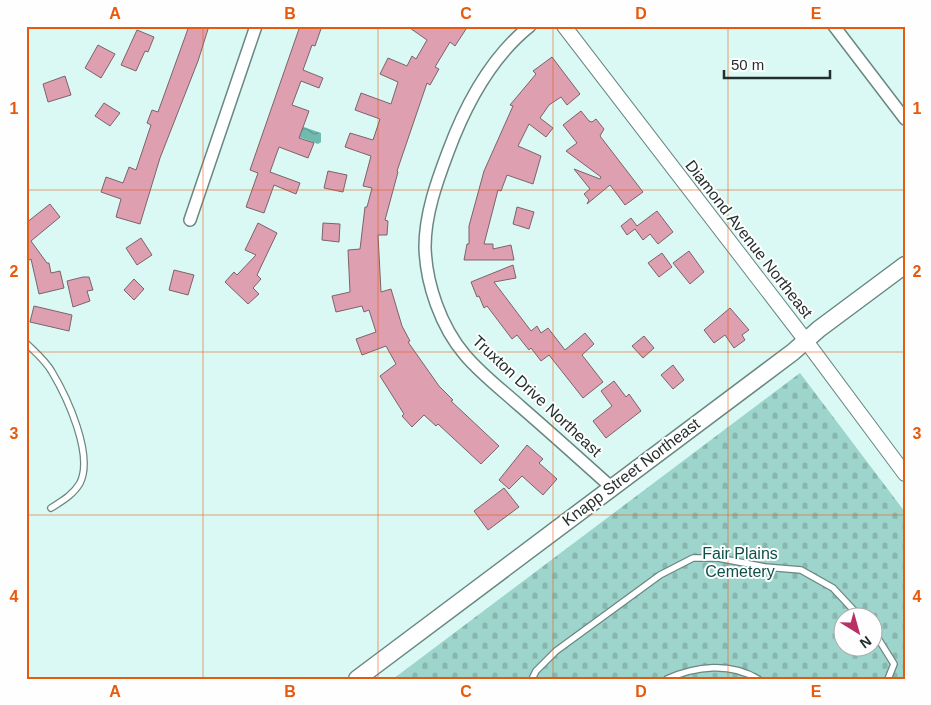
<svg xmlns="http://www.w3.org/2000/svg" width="931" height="705" viewBox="0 0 931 705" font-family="Arial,sans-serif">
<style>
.cemetery{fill:url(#cemetery-stones);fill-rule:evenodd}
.water{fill:url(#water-waves)}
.building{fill:#de9fb0;stroke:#7c6369}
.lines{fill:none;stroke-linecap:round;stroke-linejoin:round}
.service-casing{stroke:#6a8782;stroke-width:8}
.minor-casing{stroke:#6a8782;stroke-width:14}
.tertiary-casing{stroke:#6a8782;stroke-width:16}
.secondary-casing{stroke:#6a8782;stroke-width:19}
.service{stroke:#fff;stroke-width:5.5}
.minor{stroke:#fff;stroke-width:11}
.tertiary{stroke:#fff;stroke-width:14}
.secondary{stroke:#fff;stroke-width:16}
.grid{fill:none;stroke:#e8590c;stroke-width:1;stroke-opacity:0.55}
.labels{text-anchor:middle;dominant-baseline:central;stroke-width:4;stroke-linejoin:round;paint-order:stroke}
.street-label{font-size:16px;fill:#232f2d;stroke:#fefefe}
.park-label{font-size:16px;fill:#0c5048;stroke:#fefefe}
.neatline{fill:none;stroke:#e8590c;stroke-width:2}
.grid-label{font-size:16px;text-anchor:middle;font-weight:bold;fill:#e8590c}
</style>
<defs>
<pattern id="cemetery-stones" width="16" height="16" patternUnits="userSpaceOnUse" patternTransform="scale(1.25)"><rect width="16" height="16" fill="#9dd4cb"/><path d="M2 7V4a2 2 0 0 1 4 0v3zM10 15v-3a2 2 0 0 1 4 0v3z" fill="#87b6af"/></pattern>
<pattern id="water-waves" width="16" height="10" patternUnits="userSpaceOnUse" patternTransform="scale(1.25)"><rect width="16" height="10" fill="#6fbbb0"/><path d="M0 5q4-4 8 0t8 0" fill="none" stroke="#5b9890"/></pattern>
</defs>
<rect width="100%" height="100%" fill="#daf9f4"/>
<path class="cemetery" d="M800 373 905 512V679H393ZM844 618H874V648H844Z"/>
<polygon class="water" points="301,126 321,133 321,142 318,144 296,136"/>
<g class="building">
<polygon points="189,26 209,26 198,61 160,158 140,224 116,217 121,199 101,192 106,177 123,183 129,167 136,170 151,125 147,123 152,110 158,112"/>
<polygon points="300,26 322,26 315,46 312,45 303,70 323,78 319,88 301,81 292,105 309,111 299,138 314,143 308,158 279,147 270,172 300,183 296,194 274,185 264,213 246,207 258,173 250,170"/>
<polygon points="407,26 468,26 455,46 450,42 435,67 439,69 430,85 427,83 397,171 398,172 385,220 388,221 387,235 378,235 381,292 391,289 402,326 410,341 408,342 439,386 453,400 451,401 499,446 481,464 438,424 436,426 424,415 412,427 402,416 404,414 380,376 396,364 386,346 362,355 356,339 376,332 369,310 364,312 362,306 336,312 332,296 350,292 348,250 360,249 365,207 367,207 372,188 363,186 371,156 345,147 350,133 373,140 380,119 355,110 361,93 391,104 398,82 380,74 388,58 407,66 412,56 416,59 427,40"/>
<polygon points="137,30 154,37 148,52 145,51 136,71 121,65"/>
<polygon points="98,45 115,54 101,78 85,68"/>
<polygon points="552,57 580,94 567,105 561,97 549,105 540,118 553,128 546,137 529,124 518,146 541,156 533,184 507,175 501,191 498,190 484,244 493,244 493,249 511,245 514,260 464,260 467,244 469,244 469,226 484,171 513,106 510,105 536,74 533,71"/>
<polygon points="65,76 71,95 48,102 43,84"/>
<polygon points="104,103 120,113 110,126 95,116"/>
<polygon points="581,111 589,121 592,122 596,119 604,129 600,136 643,192 625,205 610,185 587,204 589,200 584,194 590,189 574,169 600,179 601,177 566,151 577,143 563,125"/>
<polygon points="328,171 347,175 343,192 324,188"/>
<polygon points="50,204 60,217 31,241 47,263 49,263 51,273 60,271 64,288 39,294 31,259 26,262 26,223"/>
<polygon points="517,207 534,212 529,229 513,224"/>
<polygon points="657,211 673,232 658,244 650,234 643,240 635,229 627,235 621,226 631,218 637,226"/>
<polygon points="258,223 277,233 257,275 261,279 253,288 259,294 248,304 225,282 234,272 237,275 256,255 245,250"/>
<polygon points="323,223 340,224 339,242 322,240"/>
<polygon points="141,238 152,255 137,265 126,248"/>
<polygon points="689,251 704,272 690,284 673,263"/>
<polygon points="662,253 672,267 659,277 648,263"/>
<polygon points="513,265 516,278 494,282 531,331 537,326 541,333 548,328 565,350 585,333 594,344 582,355 603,382 583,398 549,355 541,361 531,348 529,350 517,335 512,339 487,306 484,308 479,296 477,297 471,282"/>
<polygon points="174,270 194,275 188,295 169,290"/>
<polygon points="83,277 89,277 93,290 87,291 90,301 73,307 67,281"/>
<polygon points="134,279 144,289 134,300 124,290"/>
<polygon points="34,306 72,315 69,331 30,322"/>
<polygon points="730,308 749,330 742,335 745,340 734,348 725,335 714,343 704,330"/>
<polygon points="644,336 654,348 643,358 632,346"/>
<polygon points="673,365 684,380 673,389 661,375"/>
<polygon points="614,381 626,397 629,394 641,411 606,438 593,421 612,406 601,391"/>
<polygon points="527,445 543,459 539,463 557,479 543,495 522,476 509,489 499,480"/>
<polygon points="504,488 519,507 488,530 474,511"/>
</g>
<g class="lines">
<g class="service-casing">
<g id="service">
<path d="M26 343C35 352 46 361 52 372 67 397 94 455 80 483 73 495 62 501 51 508"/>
<polyline points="874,632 894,664 888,679"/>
<polyline points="532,679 536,671 556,651 660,575 693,558 718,558 765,567 801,570 833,588 861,618"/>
<path d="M667 679C696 666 730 662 758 679"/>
</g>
</g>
<g class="minor-casing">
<g id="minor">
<path d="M530 26C491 57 465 106 448 152 437 181 425 214 425 247 426 284 441 327 465 355 481 374 502 390 521 407 551 433 581 460 611 487"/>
<polyline points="834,26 905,119"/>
<polyline points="190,220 256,26"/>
</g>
</g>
<g class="tertiary-casing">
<polyline id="tertiary" points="564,26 800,333 905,474"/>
</g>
<g class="secondary-casing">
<polyline id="secondary" points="357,679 793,352 819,329 905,265"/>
</g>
<use href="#service" class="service"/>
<use href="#minor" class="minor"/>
<use href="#tertiary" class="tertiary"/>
<use href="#secondary" class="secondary"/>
</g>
<path class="grid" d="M203 26V679M378 26V679M553 26V679M728 26V679M26 190H905M26 352H905M26 515H905"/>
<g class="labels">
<g class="street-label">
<text transform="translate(749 239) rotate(52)">Diamond Avenue Northeast</text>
<text transform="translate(537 396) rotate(43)">Truxton Drive Northeast</text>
<text transform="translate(631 472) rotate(-37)">Knapp Street Northeast</text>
</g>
<g class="park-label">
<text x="740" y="553">Fair Plains<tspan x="740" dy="18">Cemetery</tspan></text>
</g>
</g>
<rect width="931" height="705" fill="none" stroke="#fefefe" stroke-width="55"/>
<g transform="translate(858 632) rotate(143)"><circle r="24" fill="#fefefe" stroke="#a6abaa"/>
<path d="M0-4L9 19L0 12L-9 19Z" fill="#bb2f67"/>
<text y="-8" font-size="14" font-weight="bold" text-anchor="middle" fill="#232f2d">N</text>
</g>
<path d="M724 70v8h106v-8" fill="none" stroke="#232f2d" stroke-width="2.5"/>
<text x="731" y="70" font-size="15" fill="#232f2d" stroke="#fefefe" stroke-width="4" paint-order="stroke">50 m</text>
<rect x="28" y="28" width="876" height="650" class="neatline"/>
<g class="grid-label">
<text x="115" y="19">A</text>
<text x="290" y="19">B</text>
<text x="466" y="19">C</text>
<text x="641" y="19">D</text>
<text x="816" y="19">E</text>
<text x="14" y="114">1</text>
<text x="917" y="114">1</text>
<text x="14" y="277">2</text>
<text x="917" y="277">2</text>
<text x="14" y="439">3</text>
<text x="917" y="439">3</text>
<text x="14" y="602">4</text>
<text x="917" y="602">4</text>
<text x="115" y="697">A</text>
<text x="290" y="697">B</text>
<text x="466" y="697">C</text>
<text x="641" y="697">D</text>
<text x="816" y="697">E</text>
</g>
</svg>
